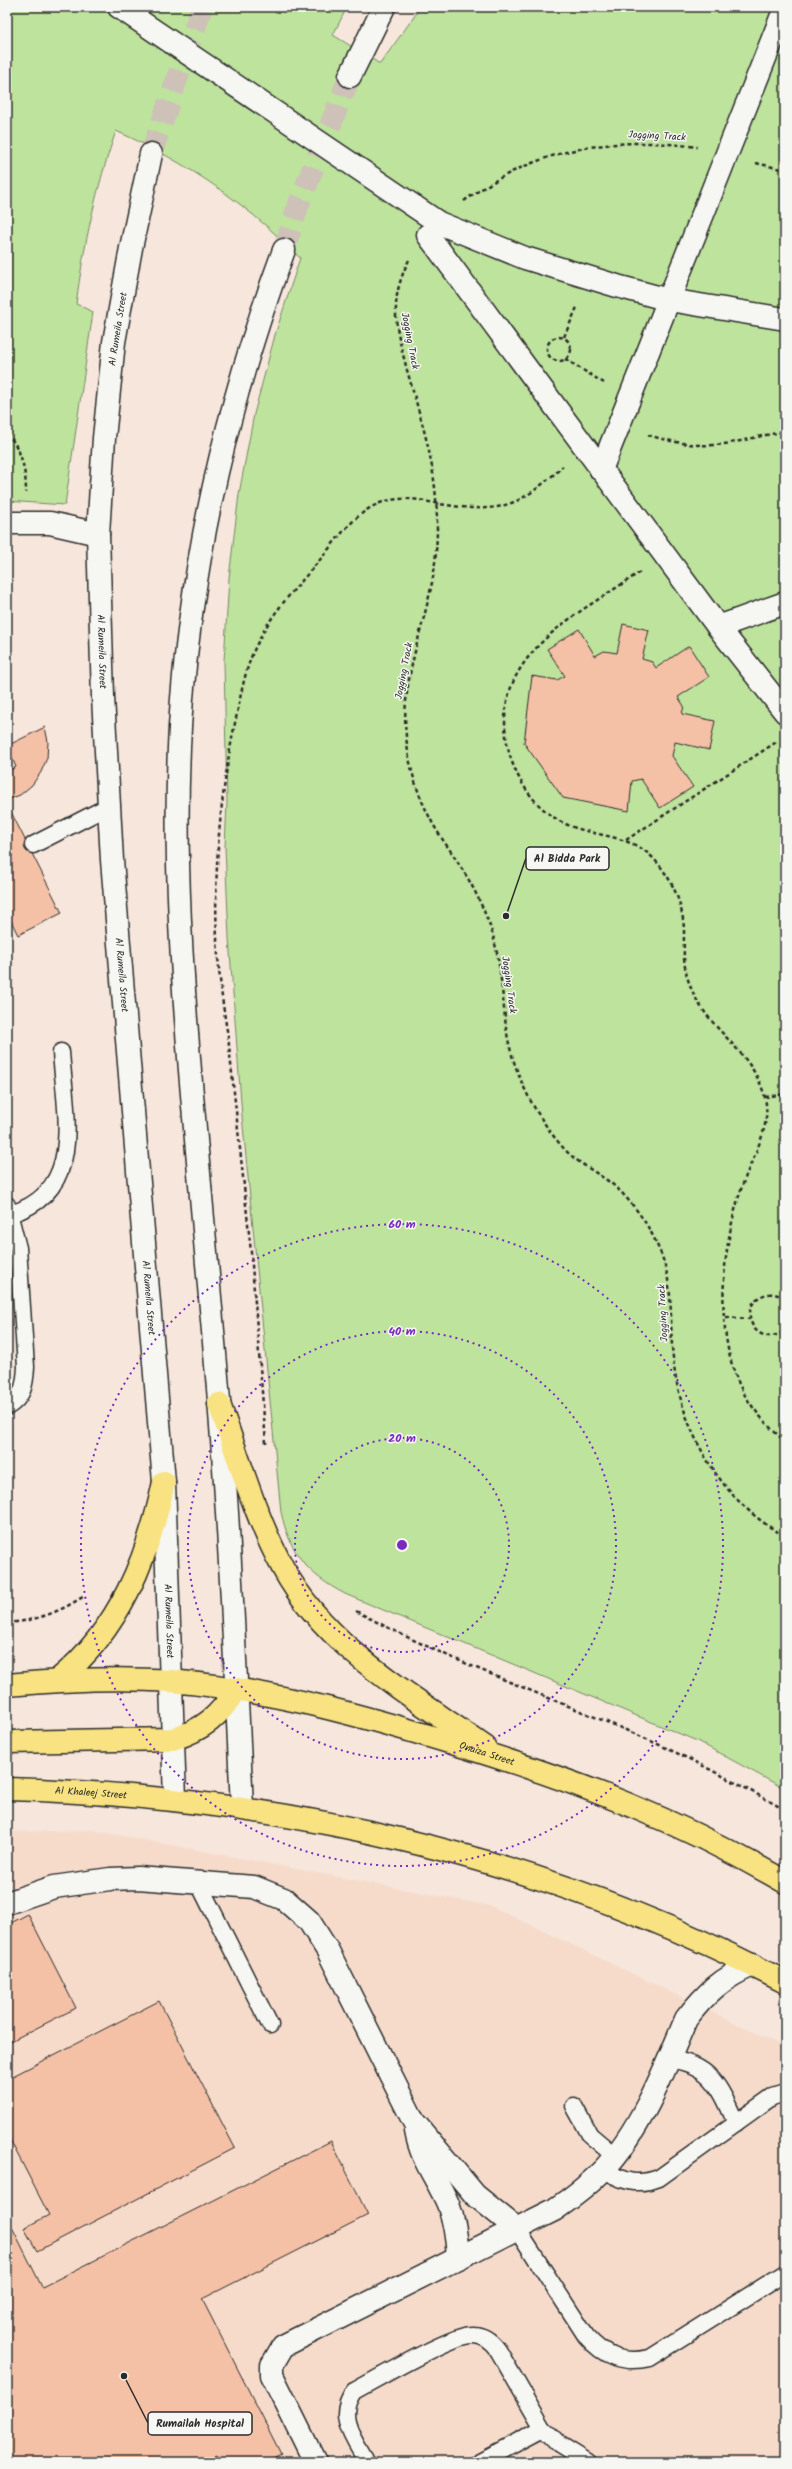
<svg xmlns="http://www.w3.org/2000/svg" width="792" height="2469" viewBox="0 0 792 2469" font-family="Kalam,sans-serif">
<style>
.built{fill:#f6dbcb}
.green{fill:#bee39d;stroke:#748764}
.building{fill:#f5c1a6;stroke:#2b2b2b}
.lines{fill:none;stroke-linecap:round;stroke-linejoin:round}
.tertiary-tunnel{stroke:#cdc1b8;stroke-width:22;stroke-dasharray:22 11;stroke-linecap:butt}
.service-casing{stroke:#2b2b2b;stroke-width:19}
.pedestrian-casing{stroke:#2b2b2b;stroke-width:25}
.minor-casing{stroke:#2b2b2b;stroke-width:25}
.tertiary-casing{stroke:#2b2b2b;stroke-width:25}
.primary-casing{stroke:#2b2b2b;stroke-width:25}
.path{stroke:#2b2b2b;stroke-width:2.5;stroke-dasharray:4 3;stroke-linecap:butt}
.service{stroke:#f6f6f2;stroke-width:16}
.pedestrian{stroke:#f6f6f2;stroke-width:22}
.minor{stroke:#f6f6f2;stroke-width:22}
.tertiary{stroke:#f6f6f2;stroke-width:22}
.primary{stroke:#f8e281;stroke-width:22}
.ring{fill:none;stroke:#7b2cbf;stroke-width:2;stroke-dasharray:2 4}
.labels{text-anchor:middle;dominant-baseline:central;stroke-width:3;stroke-linejoin:round;paint-order:stroke}
.street-label{font-size:10px;fill:#2b2b2b;stroke:#f6f6f2}
.centre{fill:#7b2cbf;stroke:#f6f6f2;stroke-width:2}
.ring-label{font-size:12px;text-anchor:middle;font-weight:bold;fill:#7b2cbf;stroke:#f6f6f2;stroke-width:3;stroke-linejoin:round;paint-order:stroke}
.leader{fill:none;stroke:#2b2b2b;stroke-width:1.5}
.callout-dot{fill:#2b2b2b;stroke:#f6f6f2;stroke-width:1.5}
.callout{fill:#f6f6f2;stroke:#2b2b2b;stroke-width:1.5}
.callout-label{font-size:11px;text-anchor:middle;font-weight:bold;fill:#2b2b2b}
</style>
<rect width="100%" height="100%" fill="#f6e6db"/>
<filter id="ink" filterUnits="userSpaceOnUse"><feTurbulence type="fractalNoise" baseFrequency=".025" numOctaves="2"/><feDisplacementMap in="SourceGraphic" scale="8" xChannelSelector="R" yChannelSelector="G"/><feConvolveMatrix kernelMatrix="1 2 1 2 8 2 1 2 1" color-interpolation-filters="sRGB"/></filter>
<g filter="url(#ink)">
<polygon class="built" points="92,1830 491,1906 785,2047 785,2462 7,2462 7,1832"/>
<path class="green" d="M7 7H347L333 35 380 64 421 7H785V1789L697 1741 345 1594C307 1574 290 1553 281 1512L242 1116 229 938 225 847 227 802 224 661 229 578 239 494 254 414 275 335 300 258C246 203 187 162 116 131 96 188 84 244 76 304L93 312 65 505 7 501Z"/>
<g class="building">
<polygon points="623,624 649,630 642,659 652,662 656,668 689,646 709,677 678,697 684,706 682,714 715,721 709,750 675,742 672,756 693,787 660,808 641,779 632,781 629,811 563,798 524,743 532,676 557,680 565,676 547,649 579,629 595,656 604,651 617,653"/>
<polygon points="45,727 48,742 47,758 41,772 32,785 20,795 7,800 7,771 16,767 7,746"/>
<polygon points="7,804 62,913 18,935 7,913"/>
<polygon points="28,1914 76,2008 7,2043 7,1925"/>
<polygon points="159,2001 235,2148 37,2251 24,2228 49,2215 7,2134 7,2079"/>
<polygon points="331,2141 368,2215 202,2299 281,2454 265,2462 221,2462 217,2455 203,2462 7,2462 7,2217 42,2287"/>
</g>
<g class="lines">
<g class="tertiary-tunnel">
<polyline points="151,154 202,7"/>
<polyline points="284,250 298,206 350,76"/>
</g>
<g class="service-casing">
<g id="service">
<polyline points="33,845 109,806"/>
<path d="M7 1205 18 1248 26 1367C25 1385 23 1398 7 1407"/>
<path d="M10 1214C86 1192 65 1112 61 1052"/>
<polyline points="198,1882 270,2025"/>
<path d="M668 2059C711 2064 720 2087 736 2123"/>
<polyline points="574,2106 590,2135 615,2156"/>
<path d="M604 2169C622 2182 638 2186 659 2178L772 2097 785 2093"/>
<path d="M517 2229 586 2336C604 2357 623 2364 650 2358L785 2273"/>
<path d="M367 2462C354 2439 335 2416 354 2391 375 2380 455 2333 473 2335 484 2335 492 2342 498 2350L543 2428 559 2444 588 2462"/>
<polyline points="479,2462 543,2428"/>
</g>
</g>
<g class="pedestrian-casing">
<g id="pedestrian">
<polyline points="119,7 439,223 525,258 617,286 669,300 785,319"/>
<polyline points="428,235 718,627 785,712"/>
<polyline points="601,470 785,8"/>
<polyline points="718,627 785,603"/>
</g>
</g>
<g class="minor-casing">
<g id="minor">
<polyline points="7,523 50,523 98,534"/>
<polyline points="7,1903 54,1887 110,1879 138,1878 254,1887 284,1899 309,1921 328,1951 414,2122 475,2195 517,2229"/>
<path d="M416 2131C421 2160 437 2178 448 2204 455 2222 457 2239 458 2258"/>
<path d="M315 2462 272 2375V2365L283 2346 554 2210C572 2198 589 2185 604 2169 641 2130 665 2069 686 2019 705 1994 723 1977 753 1965"/>
</g>
</g>
<g class="tertiary-casing">
<g id="tertiary">
<polyline points="350,76 384,7"/>
<path id="s1" d="M151 154 131 248 114 342 104 438 98 534 103 697 112 860 164 1482 175 1799"/>
<path d="M242 1807C235 1660 229 1512 216 1365 208 1279 201 1192 193 1106 182 979 173 853 180 727 190 563 227 403 284 250"/>
</g>
</g>
<g class="primary-casing">
<g id="primary">
<path d="M219 1404C239 1458 255 1517 283 1568 326 1648 413 1696 485 1747"/>
<path d="M58 1680C120 1629 148 1558 164 1482"/>
<path id="s2" d="M7 1685C61 1680 116 1677 170 1681 269 1689 367 1717 462 1746 579 1782 679 1820 785 1882"/>
<path d="M7 1742 173 1739C203 1730 220 1716 236 1689"/>
<path id="s3" d="M7 1789C278 1796 544 1856 785 1982"/>
</g>
</g>
<g class="path">
<polyline points="756,163 785,170"/>
<path d="M464 201C535 149 611 135 697 147"/>
<path d="M409 260C402 274 396 291 396 307 395 328 402 350 407 370 417 406 429 442 434 480 438 510 438 541 434 571 425 629 398 684 407 744 410 770 418 795 430 818 438 835 451 850 460 866 473 885 483 907 491 929 501 961 502 994 506 1027 510 1057 522 1087 537 1112 548 1129 562 1150 578 1161 592 1171 606 1178 618 1189 635 1206 649 1225 658 1247 675 1283 669 1319 673 1358 680 1429 721 1502 785 1536"/>
<polyline points="564,337 578,305"/>
<circle cx="559" cy="349" r="12"/>
<polyline points="565,359 604,383"/>
<path d="M7 433C22 450 26 471 26 493"/>
<path d="M648 435C672 442 699 448 724 444 745 441 764 434 785 432"/>
<path d="M640 572C575 617 485 656 509 752 516 779 534 806 558 820 588 838 627 832 652 857 671 876 683 903 684 930 684 953 682 965 691 988 708 1030 751 1050 764 1094 773 1125 754 1153 744 1181 722 1241 712 1334 743 1392 754 1411 769 1428 785 1441"/>
<polyline points="626,840 778,741"/>
<polyline points="783,1095 785,1106"/>
<polyline points="765,1097 785,1094"/>
<path d="M785 1299C780 1295 774 1293 768 1294 735 1300 751 1352 785 1331"/>
<polyline points="726,1317 750,1319"/>
<path d="M266 1443 251 1252 228 1036C209 931 214 827 235 723 241 695 245 666 259 640 273 611 297 587 318 562 336 541 354 513 380 503 399 496 416 499 434 503 498 514 516 510 563 466"/>
<path d="M356 1611C443 1658 537 1692 628 1731 682 1754 734 1781 785 1810"/>
<path d="M7 1623C36 1621 60 1612 84 1596"/>
</g>
<use href="#service" class="service"/>
<use href="#pedestrian" class="pedestrian"/>
<use href="#minor" class="minor"/>
<use href="#tertiary" class="tertiary"/>
<use href="#primary" class="primary"/>
</g>
</g>
<g class="ring">
<circle cx="402" cy="1545" r="107"/>
<circle cx="402" cy="1545" r="214"/>
<circle cx="402" cy="1545" r="321"/>
</g>
<g class="labels">
<g class="street-label">
<text transform="translate(657 136) rotate(3)">Jogging Track</text>
<text transform="translate(118 329) rotate(-81)">Al Rumeila Street</text>
<text transform="translate(410 341) rotate(79)">Jogging Track</text>
<text stroke="none"><textPath href="#s1" startOffset="502">Al Rumeila Street</textPath></text>
<text transform="translate(404 671) rotate(-79)">Jogging Track</text>
<text stroke="none"><textPath href="#s1" startOffset="826">Al Rumeila Street</textPath></text>
<text transform="translate(509 985) rotate(82)">Jogging Track</text>
<text stroke="none"><textPath href="#s1" startOffset="1150">Al Rumeila Street</textPath></text>
<text transform="translate(663 1313) rotate(-93)">Jogging Track</text>
<text stroke="none"><textPath href="#s1" startOffset="1474">Al Rumeila Street</textPath></text>
<text stroke="none"><textPath href="#s2" startOffset="489">Onaiza Street</textPath></text>
<text stroke="none"><textPath href="#s3" startOffset="84">Al Khaleej Street</textPath></text>
</g>
</g>
<circle cx="402" cy="1545" r="6" class="centre"/>
<g class="ring-label">
<text x="402" y="1228">60 m</text>
<text x="402" y="1335">40 m</text>
<text x="402" y="1442">20 m</text>
</g>
<path class="leader" d="M506 916L526 858M124 2376L148 2423"/>
<g class="callout-dot">
<circle cx="506" cy="916" r="4"/>
<circle cx="124" cy="2376" r="4"/>
</g>
<g class="callout">
<rect x="526" y="847" width="83" height="23" rx="4"/>
<rect x="148" y="2412" width="104" height="23" rx="4"/>
</g>
<g class="callout-label">
<text x="567" y="862">Al Bidda Park</text>
<text x="200" y="2427">Rumailah Hospital</text>
</g>
<rect width="792" height="2469" fill="none" stroke="#f6f6f2" stroke-width="24"/>
<rect x="12" y="12" width="768" height="2445" fill="none" stroke="#2b2b2b" stroke-width="1.5" filter="url(#ink)"/>
</svg>
